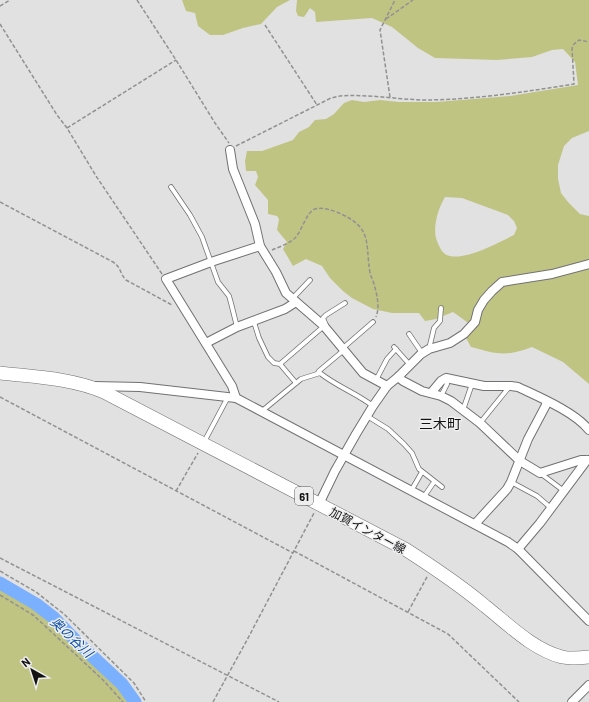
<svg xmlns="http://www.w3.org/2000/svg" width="589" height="702" viewBox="0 0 589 702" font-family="Barlow,'Noto Sans JP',sans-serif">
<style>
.green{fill:#c0c483;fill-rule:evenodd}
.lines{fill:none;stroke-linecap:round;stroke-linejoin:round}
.river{stroke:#7bb0fe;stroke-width:13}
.service-casing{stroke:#717173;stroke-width:5.5}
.minor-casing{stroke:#717173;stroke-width:10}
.primary-casing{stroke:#717173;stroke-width:14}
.path{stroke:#919192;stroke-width:1.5;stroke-dasharray:4 2;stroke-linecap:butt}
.service{stroke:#fff;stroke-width:4}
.minor{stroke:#fff;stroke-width:8}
.primary{stroke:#fff;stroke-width:13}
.labels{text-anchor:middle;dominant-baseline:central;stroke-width:3;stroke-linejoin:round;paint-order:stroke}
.shield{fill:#eeeeef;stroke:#545455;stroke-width:1}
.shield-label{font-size:11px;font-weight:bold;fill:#121213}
.street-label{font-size:12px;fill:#121213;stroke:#eeeeef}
.water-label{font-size:13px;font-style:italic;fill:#0a4ea7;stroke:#eeeeef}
.quarter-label{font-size:14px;fill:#121213;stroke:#eeeeef}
</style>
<rect width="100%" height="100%" fill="#e1e1e2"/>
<g class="green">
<polygon points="182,0 290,0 277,7 261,24 243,28 223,35 210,35 198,26 195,13 186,11"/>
<path d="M297 0H589V131L572 138 564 146 558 165V179L561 193 568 202 580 214 589 216V384L563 362 532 347C506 357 497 354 471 347L466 338 474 327 453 312 436 319 425 321 419 313H392L373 309 352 298 343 291 330 278 322 266 306 259 293 266 283 249 287 242 277 230 279 219 277 216 268 214V200L255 185 258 177 256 171H246L245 161 247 151H262L293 140 299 132 309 127 315 120 326 119 334 114 344 103 352 100 364 102 380 100 399 102H436L510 96 578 85 575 62 563 49 552 50 532 57 497 60 435 58 418 48 392 27 372 18 316 22 315 12 310 8 304 17 298 16 296 11ZM445 197 462 198 508 215 514 221 517 228 514 235C499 242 461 264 445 254 441 251 439 246 437 241 432 228 438 209 445 197Z"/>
<polygon points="0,588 46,616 87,658 123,692 129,702 0,702"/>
</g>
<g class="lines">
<polyline class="river" points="0,583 36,604 54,618 78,643 122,684 135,702"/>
<g class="service-casing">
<g id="service">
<polyline points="171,187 190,215 202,237 218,282 229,296 231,303 237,327"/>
<polyline points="292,299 310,280"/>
<polyline points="254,322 259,338 268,357 274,363 280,364 296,383"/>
<polyline points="326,325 323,318 326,315 345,303"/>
<polyline points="409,334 422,353"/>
<polyline points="394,347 410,365"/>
<polyline points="343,348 373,322"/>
<polyline points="429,349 434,328 440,321 441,308"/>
<polyline points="280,364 324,326"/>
<polyline points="318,373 319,371 344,350"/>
<polyline points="376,380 387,359 396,349"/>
<polyline points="441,396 447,384 448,378"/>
<polyline points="463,410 472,384"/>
<path d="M262 411 301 379 320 373C336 386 356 393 373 406"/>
<polyline points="367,416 388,429 404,444 412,453 419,469 442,487"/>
<polyline points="480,423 510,386"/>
<polyline points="204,442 228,397"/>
<polyline points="540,473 564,491"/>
<polyline points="511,482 537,496 551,508"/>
<polyline points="411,491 422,472"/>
<polyline points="423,498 434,482"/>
</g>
</g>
<g class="minor-casing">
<g id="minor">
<polyline points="230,150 233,169 255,224 260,246 276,272 286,293 324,326 363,373 387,386"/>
<polyline points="206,343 237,327 285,309 296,302"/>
<polyline points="398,377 403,381 422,391 441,396 451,401 480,423 520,461 540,473 581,460 589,460"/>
<polyline points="94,386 140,387 236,398 508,542 518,549 589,621"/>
<path d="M431 393 441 381 446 378 484 386H511L518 387C539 397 575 412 589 430"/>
<polyline points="236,398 232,386 166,279 211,262 260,246"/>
<polyline points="319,504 335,471 356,434 373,406 387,386 398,377 421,354 429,349 450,343 464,334 475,322 478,310 484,300 492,291 502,282 552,274 589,264"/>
<polyline points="475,524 507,489 511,482 528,439 546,405 546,402"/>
<polyline points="518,549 540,523 587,460"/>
<polyline points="572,702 589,685"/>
</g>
</g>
<g class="primary-casing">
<path id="primary" d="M0 373C35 377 71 378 104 392L405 549C433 567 460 585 485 606 508 624 532 649 562 657 571 659 580 658 589 657"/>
</g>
<g class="path">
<polyline points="137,0 176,60 215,123 229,143"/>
<polyline points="0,6 10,0"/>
<polyline points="386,19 413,0"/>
<polyline points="0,24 57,115 67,128 96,176 162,274"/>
<polyline points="265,25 317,105"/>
<polyline points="390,97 380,30 395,0"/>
<polyline points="67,128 176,60"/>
<path d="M236 146 331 98 340 96C367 94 395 99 422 100 473 100 524 92 574 84L572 48 574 44 579 40 589 42"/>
<path d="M0 202 113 262C121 267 120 274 126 280L172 305"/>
<path d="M272 250C279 247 288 244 294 239 302 232 306 212 315 209 323 207 331 210 339 213 373 228 365 242 370 273 371 277 373 280 374 284 377 295 380 307 376 317"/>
<polyline points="0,397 293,553"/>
<polyline points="176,491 198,453"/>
<polyline points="294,551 448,634 519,702"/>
<polyline points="0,558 279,702"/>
<polyline points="0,571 36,592 64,614 134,683 146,702"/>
<polyline points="0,595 33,615 44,625 103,680 123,702"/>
<polyline points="408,612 428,575"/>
<polyline points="213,702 247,640 314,513"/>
</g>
<use href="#service" class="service"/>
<use href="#minor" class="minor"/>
<use href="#primary" class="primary"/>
</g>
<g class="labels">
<rect class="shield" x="295" y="487" width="18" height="18" rx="3"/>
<g class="shield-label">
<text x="304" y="496">61</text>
</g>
<g class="street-label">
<text transform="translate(368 530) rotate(28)">加賀インター線</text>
</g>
<g class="water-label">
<text transform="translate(72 637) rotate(43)">奥の谷川</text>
</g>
<g class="quarter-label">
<text x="440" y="423">三木町</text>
</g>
</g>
<g transform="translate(32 670) rotate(321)" stroke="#eeeeef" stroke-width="3" paint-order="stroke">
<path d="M0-3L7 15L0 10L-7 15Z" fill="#121213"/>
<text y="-6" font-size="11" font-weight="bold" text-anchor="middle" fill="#121213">N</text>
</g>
</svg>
